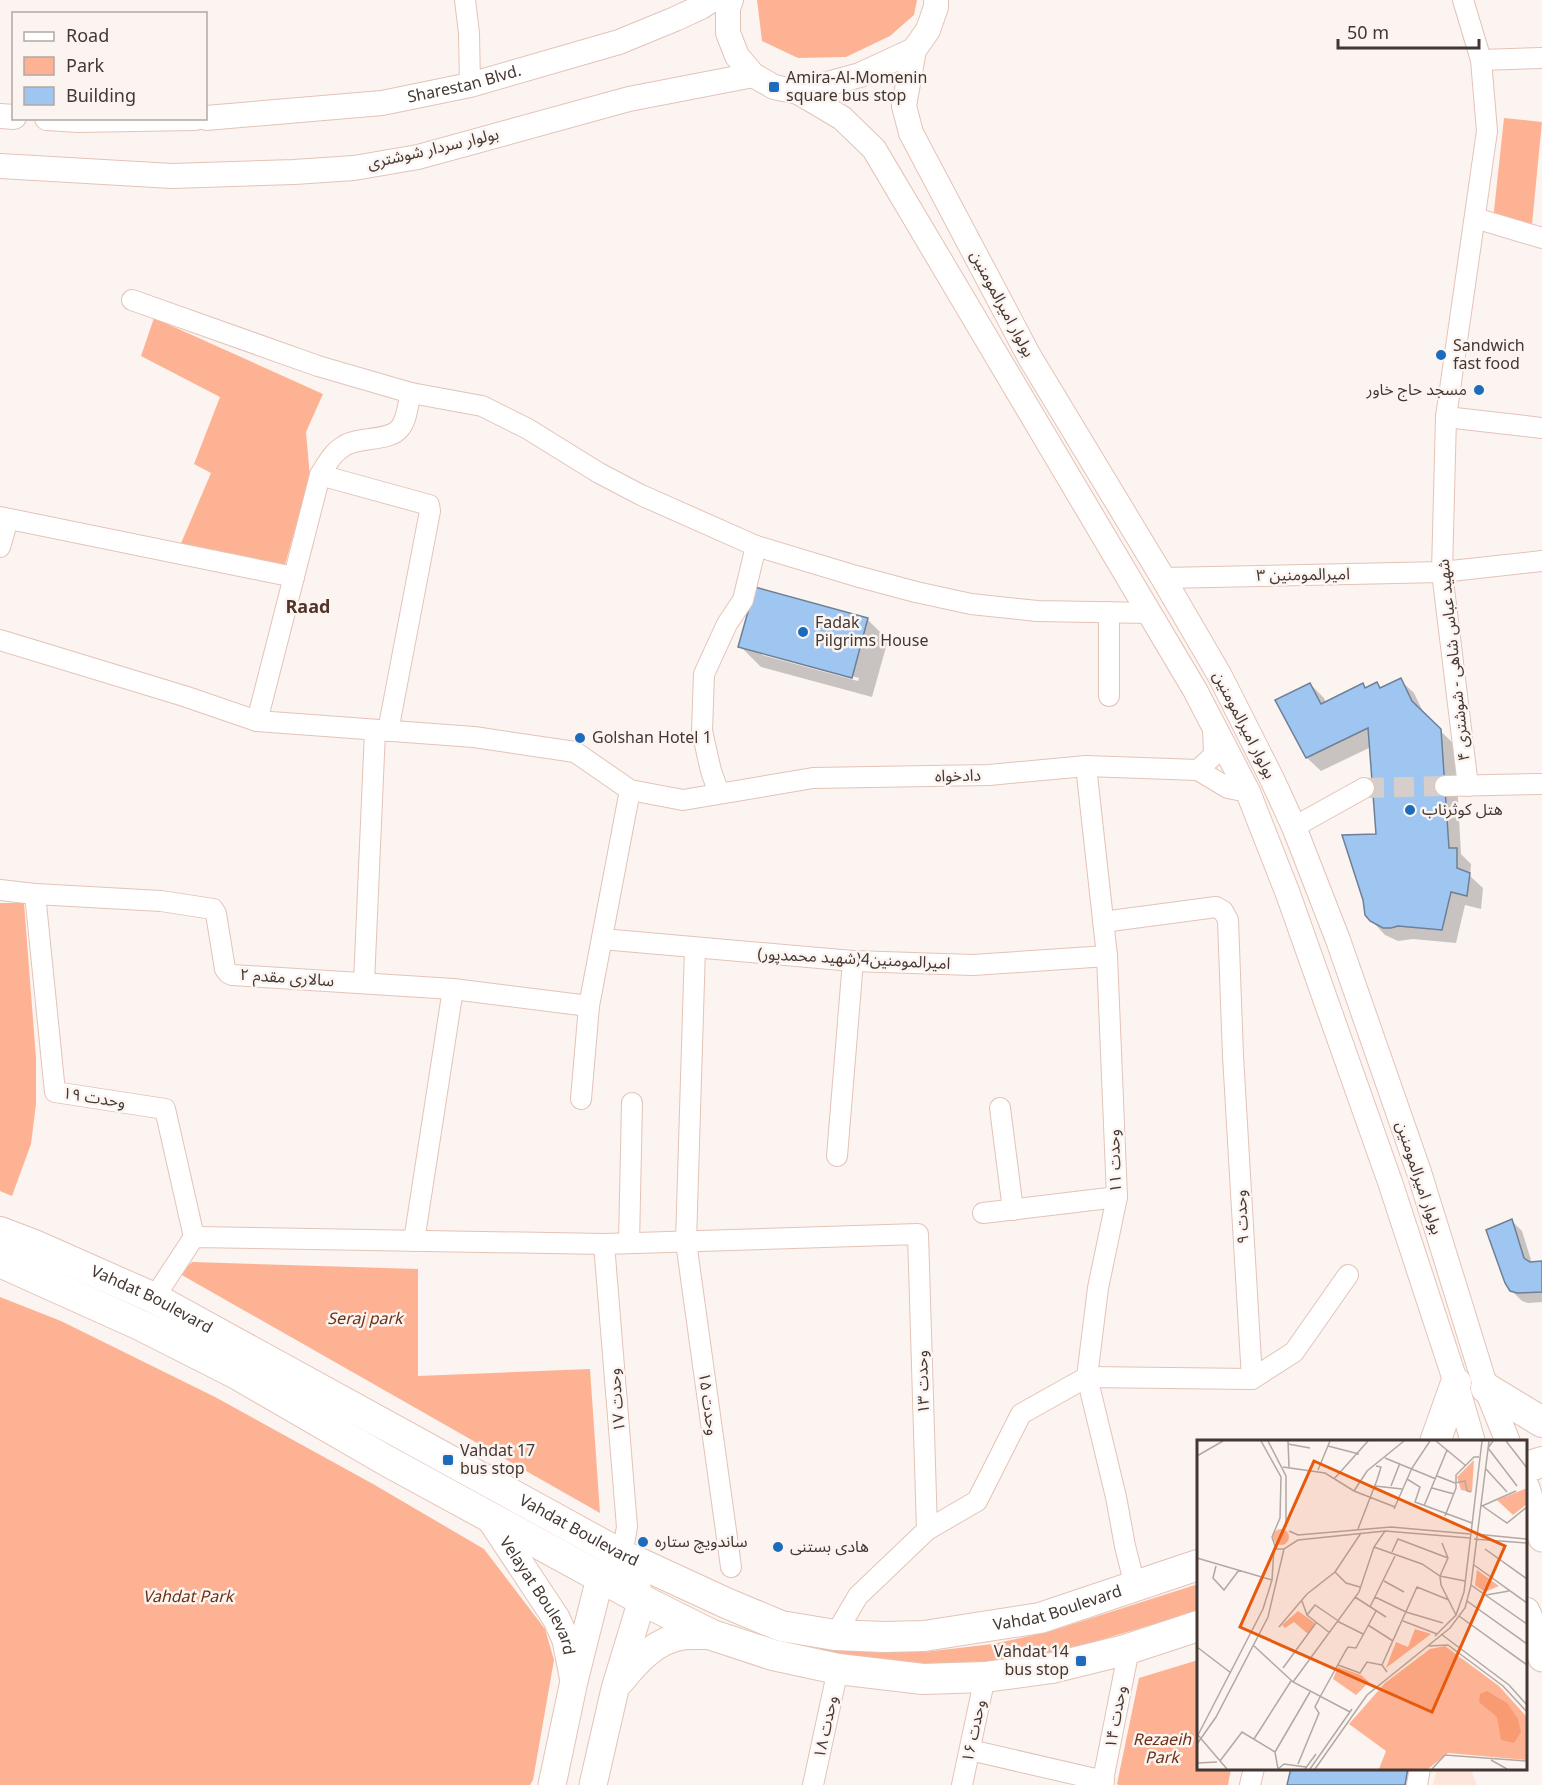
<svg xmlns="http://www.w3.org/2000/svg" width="1542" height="1785" viewBox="0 0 1542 1785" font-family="Georgia,'Noto Sans Arabic',serif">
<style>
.built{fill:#fee5db}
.green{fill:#fdb393}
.shadow{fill:#0003;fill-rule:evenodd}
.building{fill:#9fc5f1;stroke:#6d8097;stroke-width:1.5}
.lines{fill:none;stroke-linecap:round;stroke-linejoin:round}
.minor-tunnel{stroke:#d6cecb;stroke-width:20;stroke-dasharray:20 10;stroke-linecap:butt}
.minor-casing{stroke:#e4c3b6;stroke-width:22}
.tertiary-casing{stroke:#e4c3b6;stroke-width:26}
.secondary-casing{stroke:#e4c3b6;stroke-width:29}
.primary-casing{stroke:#e4c3b6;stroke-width:32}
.minor{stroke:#fff;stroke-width:20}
.tertiary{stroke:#fff;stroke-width:24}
.secondary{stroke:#fff;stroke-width:27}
.primary{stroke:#fff;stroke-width:30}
.poi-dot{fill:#1d6cbb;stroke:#fbf4f1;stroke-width:2}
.labels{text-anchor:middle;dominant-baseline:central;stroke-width:5;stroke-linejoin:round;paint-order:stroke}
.poi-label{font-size:16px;fill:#443731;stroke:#fbf4f1;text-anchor:start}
.street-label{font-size:16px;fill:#443731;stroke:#fbf4f1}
.park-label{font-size:16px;font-style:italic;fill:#6c3115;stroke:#fbf4f1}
.neighbourhood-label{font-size:18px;font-weight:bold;fill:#4f352a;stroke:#fbf4f1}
.inset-road{fill:none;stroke:#b2a8a4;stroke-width:1.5}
.view{fill:#e8590c;fill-opacity:0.15;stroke:#e8590c;stroke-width:3}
.inset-edge{fill:none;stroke:#443731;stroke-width:3}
</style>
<rect width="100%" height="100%" fill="#fbf4f1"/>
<polygon class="built" points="1437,1768 1471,1769 1477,1785 1433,1785"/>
<g class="green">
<polygon points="757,0 917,0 914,15 890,36 846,57 798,58 762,41"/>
<polygon points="1504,118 1542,122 1532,224 1493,220"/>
<polygon points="154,318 323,394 306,432 310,477 284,568 179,548 211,473 194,464 220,397 141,356"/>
<polygon points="0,903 24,903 36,1058 36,1104 31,1144 12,1196 0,1191"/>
<polygon points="192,1262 418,1269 418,1376 590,1369 600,1513 180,1274"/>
<polygon points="0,1297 61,1321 215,1397 373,1484 484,1549 545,1629 554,1660 533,1780 530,1785 0,1785"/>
<polygon points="1198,1584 1198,1611 1053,1654 997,1663 923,1666 819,1650 823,1644 924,1652 993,1644 1048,1632"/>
<polygon points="1198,1660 1198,1768 1231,1769 1228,1785 1119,1785 1117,1784 1139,1678"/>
</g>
<g class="shadow">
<path d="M867 619 888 640 872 697 761 667 740 646ZM762 652 859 678 858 681 762 655Z"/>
<polygon points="1400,680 1414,693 1425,716 1455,745 1461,854 1471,864 1470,876 1483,888 1481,909 1465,905 1456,943 1413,939 1398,941 1385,935 1371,920 1377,836 1371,747 1321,771 1307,758 1277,701 1310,684 1324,698 1326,703 1363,685 1367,689 1377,684 1382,689"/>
<polygon points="1512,1221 1522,1231 1532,1263 1542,1263 1542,1302 1528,1303 1522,1301 1511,1290"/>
<polygon points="1292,1768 1424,1768 1421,1785 1289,1785"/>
</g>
<g class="building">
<polygon points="755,587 868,618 852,678 738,647"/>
<polygon points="1401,678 1412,701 1441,729 1449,848 1457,848 1457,868 1470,873 1467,896 1451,892 1442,930 1398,926 1391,928 1383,928 1370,921 1365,915 1363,900 1342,835 1376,834 1368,728 1306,758 1275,700 1310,683 1321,704 1363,683 1365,688 1377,682 1380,688"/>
<polygon points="1512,1219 1524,1258 1530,1262 1542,1261 1542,1292 1517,1293 1510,1291 1505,1283 1486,1230"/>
<polygon points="1291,1768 1408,1768 1405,1785 1287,1785"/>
</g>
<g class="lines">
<polyline class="minor-tunnel" points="1364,788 1445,786"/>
<g class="minor-casing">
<g id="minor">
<polyline points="465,0 469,33 470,85"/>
<polyline points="1463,0 1481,60 1487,131 1446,417 1442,572 1468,786"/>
<polyline points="1481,60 1542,58"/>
<polyline points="1475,218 1542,238"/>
<polyline points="132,300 318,366 411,393 482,406 528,429 599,473 641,495 756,546 856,576 916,592 971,604 1037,611 1149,613"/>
<polyline points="1446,417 1542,428"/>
<polyline points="320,475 429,505 430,511 388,731"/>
<polyline points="0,517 294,577"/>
<polyline points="0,547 8,519"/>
<polyline points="1163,578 1442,572 1542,561"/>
<polyline points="0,640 184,696 257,721 474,737 575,752 630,790 683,800 813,778 989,775 1086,766 1198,770 1228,788 1248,792"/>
<polyline points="1109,696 1109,612"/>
<path d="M257 721 320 475C327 464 332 453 344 446 359 436 390 442 400 428 407 420 408 403 411 393"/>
<polyline points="1086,766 1107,956 1117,1197 1098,1288 1087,1377 1116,1497 1125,1546 1135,1586"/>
<polyline points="1198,770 1214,755 1213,726"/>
<polyline points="1445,786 1542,784"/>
<polyline points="719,793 711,771 702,731 704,674 727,624 743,600 756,546"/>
<polyline points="1294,827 1364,788"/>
<polyline points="0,890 35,894 161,901 213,909 216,914 225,969 228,973 232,975 453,989 589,1006"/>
<polyline points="35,894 55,1092 165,1109 194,1237"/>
<polyline points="1103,922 1216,907 1223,911 1228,920 1233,1056 1252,1379"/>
<polyline points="602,939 853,961 973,965 1107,956"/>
<polyline points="695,948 686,1242 731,1567"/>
<polyline points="364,983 375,731"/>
<polyline points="581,1099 589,1006 630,790"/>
<polyline points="1000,1108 1013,1210"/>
<polyline points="837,1156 853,961"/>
<polyline points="983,1213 1117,1197"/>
<polyline points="414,1241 453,989"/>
<polyline points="629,1243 632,1103"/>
<polyline points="604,1244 627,1527 622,1555"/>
<polyline points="154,1298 194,1237 604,1244 918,1234 927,1530"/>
<polyline points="835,1635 858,1596 927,1530 977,1501 1021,1414 1087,1377 1252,1379 1294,1352 1348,1275"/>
<polyline points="970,1750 1104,1781"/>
<polyline points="813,1785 838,1669"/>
<polyline points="962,1785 985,1677"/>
<polyline points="1102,1785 1129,1649"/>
<polyline points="1250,1785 1254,1768"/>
<polyline points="1417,1785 1420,1768"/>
</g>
</g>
<g class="tertiary-casing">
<g id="tertiary">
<polyline points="731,0 728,8 728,33 737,56 753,75 774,87 798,92 860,75 914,50 928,30 936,7 936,0"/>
<polyline points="914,50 904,106 911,133 1029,356 1163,578 1220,676 1272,779 1294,827 1338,940 1419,1172 1486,1388 1508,1442"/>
<polyline points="798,92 842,118 874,149 1195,690 1248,792 1288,894 1390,1182 1456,1383 1473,1442"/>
<polyline points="0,116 14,117"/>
<polyline points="47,118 78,120 195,118"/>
<path id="s1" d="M206 118 382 103 470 85 619 42 675 19 701 7 712 0"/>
<polyline points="0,166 172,176 294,172 354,168 418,157 629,99 753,75"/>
</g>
</g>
<g class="secondary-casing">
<g id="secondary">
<polyline points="1526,1488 1542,1538"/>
<path id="s2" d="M489 1517 556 1618 566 1640 574 1681 552 1785"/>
<polyline points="1526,1611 1542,1658"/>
<polyline points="574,1681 600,1578 615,1562"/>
<path d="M621 1681C637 1661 656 1640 683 1636 692 1635 703 1636 712 1635"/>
<polyline points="593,1785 615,1689 642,1600 634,1582"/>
</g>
</g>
<g class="primary-casing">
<g id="primary">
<path id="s3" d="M0 1232 34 1245 154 1298 622 1555 726 1603 781 1626 835 1635 884 1637 924 1636 1040 1618 1198 1565"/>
<polyline points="0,1262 140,1325 235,1373 387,1461 642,1600 712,1635 773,1655 838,1669 923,1679 985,1677 1052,1668 1125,1650 1198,1626"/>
<polyline points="1486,1388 1542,1422"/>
<polyline points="1435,1442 1456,1383"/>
<polyline points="1526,1467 1542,1462"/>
<polyline points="1526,1525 1542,1520"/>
<polyline points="1526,1615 1527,1617"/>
</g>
</g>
<use href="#minor" class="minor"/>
<use href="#tertiary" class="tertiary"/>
<use href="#secondary" class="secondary"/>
<use href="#primary" class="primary"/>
</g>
<g class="poi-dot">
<rect x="768" y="81" width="12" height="12" rx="3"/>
<circle cx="1441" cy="355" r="6"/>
<circle cx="1479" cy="390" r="6"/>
<circle cx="803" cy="632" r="6"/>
<circle cx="580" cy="738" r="6"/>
<circle cx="1410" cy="810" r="6"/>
<rect x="442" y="1454" width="12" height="12" rx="3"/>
<circle cx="643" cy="1542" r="6"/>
<circle cx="778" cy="1547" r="6"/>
<rect x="1075" y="1655" width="12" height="12" rx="3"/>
</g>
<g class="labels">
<g class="poi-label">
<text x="786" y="78">Amira-Al-Momenin<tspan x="786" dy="18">square bus stop</tspan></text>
<text x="1453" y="346">Sandwich<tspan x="1453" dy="18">fast food</tspan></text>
<text x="1467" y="390" text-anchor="end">مسجد حاج خاور</text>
<text x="815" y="623">Fadak<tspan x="815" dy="18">Pilgrims House</tspan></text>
<text x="592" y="738">Golshan Hotel 1</text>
<text x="1422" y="810">هتل کوثرناب</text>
<text x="460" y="1451">Vahdat 17<tspan x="460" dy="18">bus stop</tspan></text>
<text x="655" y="1542">ساندویچ ستاره</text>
<text x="790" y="1547">هادی بستنی</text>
<text x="1069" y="1652" text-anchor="end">Vahdat 14<tspan x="1069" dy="18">bus stop</tspan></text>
</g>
<g class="street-label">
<text stroke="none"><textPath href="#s1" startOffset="261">Sharestan Blvd.</textPath></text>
<text transform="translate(433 149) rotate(-13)">بولوار سردار شوشتری</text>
<text transform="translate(1002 304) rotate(62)">بولوار امیرالمومنین</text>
<text transform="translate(1303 575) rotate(-1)">امیرالمومنین ۳</text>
<text transform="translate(1454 660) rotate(-96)">شهید عباس شاهی - شوشتری ۴</text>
<text transform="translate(1244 725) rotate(63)">بولوار امیرالمومنین</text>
<text transform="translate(958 776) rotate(-1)">دادخواه</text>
<text transform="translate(854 959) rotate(3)">امیرالمومنین4(شهید محمدپور)</text>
<text transform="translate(287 978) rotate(4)">سالاری مقدم ۲</text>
<text transform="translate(94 1098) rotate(9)">وحدت ۱۹</text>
<text transform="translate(1115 1161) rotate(-92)">وحدت ۱۱</text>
<text transform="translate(1419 1178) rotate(72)">بولوار امیرالمومنین</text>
<text transform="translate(1242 1217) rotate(-93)">وحدت ۹</text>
<text stroke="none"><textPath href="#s3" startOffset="166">Vahdat Boulevard</textPath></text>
<text transform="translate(923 1382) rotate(-92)">وحدت ۱۳</text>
<text transform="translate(617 1400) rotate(-95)">وحدت ۱۷</text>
<text transform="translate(708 1404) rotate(82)">وحدت ۱۵</text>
<text stroke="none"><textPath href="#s3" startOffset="652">Vahdat Boulevard</textPath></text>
<text stroke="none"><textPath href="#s2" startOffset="93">Velayat Boulevard</textPath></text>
<text stroke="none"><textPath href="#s3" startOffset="1156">Vahdat Boulevard</textPath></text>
<text transform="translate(1116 1717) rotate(-80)">وحدت ۱۴</text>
<text transform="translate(826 1727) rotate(-78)">وحدت ۱۸</text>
<text transform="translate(974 1731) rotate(-78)">وحدت ۱۶</text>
</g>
<g class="park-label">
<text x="365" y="1319">Seraj park</text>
<text x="188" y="1597">Vahdat Park</text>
<text x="1162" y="1740">Rezaeih<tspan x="1162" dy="18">Park</tspan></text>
</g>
<g class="neighbourhood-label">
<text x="308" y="607">Raad</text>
</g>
</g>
<g transform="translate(1197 1440)">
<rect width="330" height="330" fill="#fbf4f1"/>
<path d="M277 20 275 52 264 50 260 37ZM330 48V64L316 75 300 60ZM76 97a8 8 0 1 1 16 0a8 8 0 1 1-16 0ZM280 130 302 146 288 152 278 145ZM101 171 118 183 111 194 97 182 88 188 85 185ZM218 189 234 194 189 228 199 202 211 207ZM248 206 302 246 330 277V320L251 313 231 329H182L189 311 152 284 188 243 233 209ZM141 227 164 235 172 242 159 255 136 239Z" fill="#fdb393"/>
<path d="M290 251 310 263 321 279 324 292 317 303 304 300 300 277 282 262 283 254Z" fill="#f89b72"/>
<path class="inset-road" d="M64 1 84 37 83 78 75 97 79 109H87L101 100 188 91 273 98M71 1 89 36V87M91 1 92 27M239 1 268 25M296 1 291 8 320 46M309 1 330 28M91 4 113 8M131 6 162 14M0 16 26 1M188 18 239 39M86 27 128 33 157 51 198 67M289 29 310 52M121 30 133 1M240 36 258 43 268 41 270 51 274 52M137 39 171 1M210 39 223 47 218 62 275 83M178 46 205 49M194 46 203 23M235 48 257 54M157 51 170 31 207 1M284 65 310 83 330 67M227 66 250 10M285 66 319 51M197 69 215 28 233 1M248 76 259 48V35L277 17H282M161 89 180 40 184 27 179 26M92 91 101 95 194 87 273 94M278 94 330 99M277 99 330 103M245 103 251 118 243 136 244 145 259 175M177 107 225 124 243 136 268 141M288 109 330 139M195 112 201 99 251 118M0 118 75 140M277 125 330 163M19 126 16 138 27 150 42 130M138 132 149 143 163 147M187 141 207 152M274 145 330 184M289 155 312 151M158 157 189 177M178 157 209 172 246 183M105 161 110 175 133 193M270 161 330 204M173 167 199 114M110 175 118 165 140 180M262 176 330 225M140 181 166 194M206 181 240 194M171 185 196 201M82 187 110 154 138 132 164 93M244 194 312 245 330 265M238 196 259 175 267 152 285 1M56 205 96 242 153 272M231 206 251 205 306 246 330 272M0 207 34 233M141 225 163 233 170 222 185 225M86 228 119 183M190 232 185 225 220 147 252 160M96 242 162 152 177 107 188 91M0 294 30 329M1 295 66 169 75 140 77 108M57 299 94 241M0 304 19 277 71 177 87 109M78 312 113 252M294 320 310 329M23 321 45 292 78 312 81 329M0 323 20 322M101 324 122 273 118 267 123 257 148 212 151 207 159 208 179 171M81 329 87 324 109 327M108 329 119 314M113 329 155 269M118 329 170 255 253 188 268 168 274 145 292 1M235 329 248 315 330 321"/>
<path class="view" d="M117 21 308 106 235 272 43 187Z"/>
<rect width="330" height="330" class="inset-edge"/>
</g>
<rect x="12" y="12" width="195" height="108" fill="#fbf4f1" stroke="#b2a8a4" stroke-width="1.5"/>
<rect x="24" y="32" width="30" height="9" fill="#ffffff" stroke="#b2a8a4" stroke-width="1.5"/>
<text x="66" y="42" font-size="18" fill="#443731">Road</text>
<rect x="24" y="57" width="30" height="18" fill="#fdb393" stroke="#b2a8a4" stroke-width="1.5"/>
<text x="66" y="72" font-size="18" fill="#443731">Park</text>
<rect x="24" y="87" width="30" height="18" fill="#9fc5f1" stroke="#b2a8a4" stroke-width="1.5"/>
<text x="66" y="102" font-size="18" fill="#443731">Building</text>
<path d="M1338 39v9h141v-9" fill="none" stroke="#443731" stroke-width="3"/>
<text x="1347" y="39" font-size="18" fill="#443731" stroke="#fbf4f1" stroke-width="4.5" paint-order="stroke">50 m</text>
</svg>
